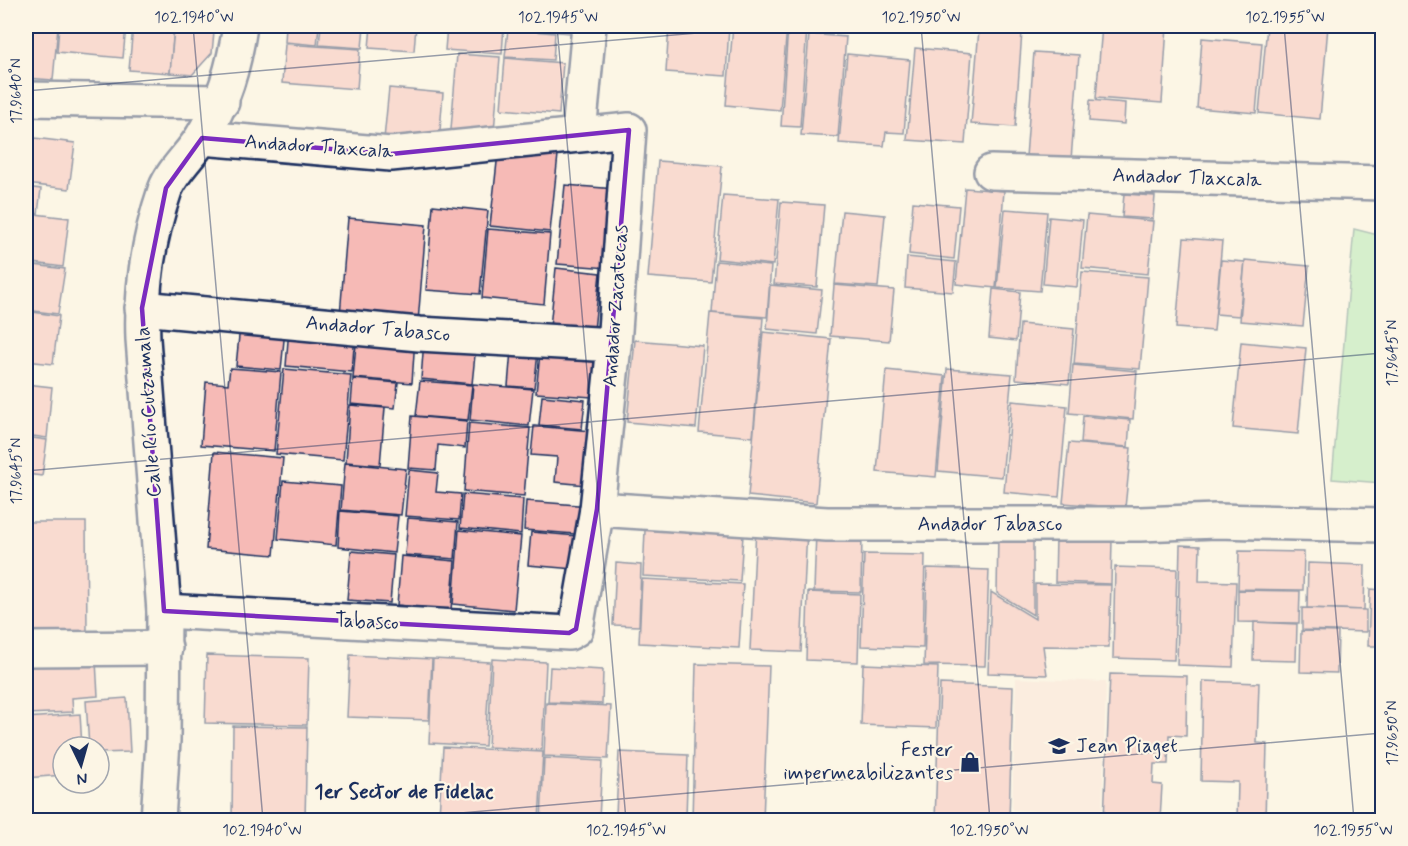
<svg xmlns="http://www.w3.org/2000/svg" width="1408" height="846" viewBox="0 0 1408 846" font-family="Mynerve,sans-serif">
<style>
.built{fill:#fae3d7}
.green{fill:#a9e6ad;stroke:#628a86;stroke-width:1.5}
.building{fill:#f6bab6;stroke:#1b2f5e;stroke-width:1.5}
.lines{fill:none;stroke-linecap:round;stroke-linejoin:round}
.minor-casing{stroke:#1b2f5e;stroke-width:38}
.minor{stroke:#fcf5e5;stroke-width:33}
.marked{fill:none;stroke:#7b2cbf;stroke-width:4.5;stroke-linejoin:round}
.ticks{fill:none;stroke:#1b2f5e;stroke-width:1.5;stroke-opacity:0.45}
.labels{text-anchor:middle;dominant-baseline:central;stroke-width:4.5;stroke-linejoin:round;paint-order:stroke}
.street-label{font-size:20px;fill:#1b2f5e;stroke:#fcf5e5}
.poi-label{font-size:20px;fill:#1b2f5e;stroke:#fcf5e5;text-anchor:start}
.neighbourhood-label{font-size:21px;font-weight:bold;fill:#1b2f5e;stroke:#fcf5e5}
.neatline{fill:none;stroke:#1b2f5e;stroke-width:2}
.ticks-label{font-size:15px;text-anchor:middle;fill:#1b2f5e}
</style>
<rect width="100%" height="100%" fill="#fcf5e5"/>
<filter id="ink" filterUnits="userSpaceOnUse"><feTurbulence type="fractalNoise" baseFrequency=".0167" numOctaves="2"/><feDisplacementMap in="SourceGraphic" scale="12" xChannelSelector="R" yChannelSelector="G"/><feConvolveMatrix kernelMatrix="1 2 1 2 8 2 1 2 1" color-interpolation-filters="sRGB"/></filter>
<g filter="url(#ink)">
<polygon class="built" points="1016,678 1106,682 1102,814 1012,810"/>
<polygon class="green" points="1354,229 1382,236 1382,483 1332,479"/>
<g class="building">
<polygon points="26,26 58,26 53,80 26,78"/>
<polygon points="59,26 126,26 123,58 57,52"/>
<polygon points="133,26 174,26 170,73 129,70"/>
<polygon points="286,26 319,26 317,45 285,42"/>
<polygon points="321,26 364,26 362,48 319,45"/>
<polygon points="371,26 416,26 414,51 369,48"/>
<polygon points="447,26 504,26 502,54 445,50"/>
<polygon points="508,26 571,26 571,33 508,28"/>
<polygon points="669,26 729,26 726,76 666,72"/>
<polygon points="733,26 787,26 780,110 726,105"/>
<polygon points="1051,26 1100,26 1100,30"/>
<polygon points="1102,26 1167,26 1162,103 1096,98"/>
<polygon points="1267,26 1328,26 1320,119 1259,113"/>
<polygon points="788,27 807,28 800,127 781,126"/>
<polygon points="174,29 214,32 212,53 192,75 170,73"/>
<polygon points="508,29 555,33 553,60 505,57"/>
<polygon points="979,29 1022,32 1015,127 971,124"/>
<polygon points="809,34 846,37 838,137 801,135"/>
<polygon points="1202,38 1262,43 1256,113 1197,108"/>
<polygon points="285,44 360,49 357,89 282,83"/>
<polygon points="915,48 972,53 965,144 907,140"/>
<polygon points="1034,52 1079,55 1071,160 1026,157"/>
<polygon points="457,54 500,57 494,132 450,142"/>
<polygon points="847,54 910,60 904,133 886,132 884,146 839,143"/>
<polygon points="505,58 563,63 559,114 501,109"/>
<polygon points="1382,61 1382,136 1376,135"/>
<polygon points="389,88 443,93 439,143 384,139"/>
<polygon points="1090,100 1125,103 1124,124 1089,121"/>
<polygon points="26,137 75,143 69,189 26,184"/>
<polygon points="559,145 550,232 490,226 498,153"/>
<polygon points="658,161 722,166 711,282 648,277"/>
<polygon points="565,185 616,189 608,268 557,264"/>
<polygon points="26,187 41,189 38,214 26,213"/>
<polygon points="965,188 1004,191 996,288 956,284"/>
<polygon points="1124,194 1155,196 1153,219 1122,217"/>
<polygon points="723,195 779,199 773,265 717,259"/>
<polygon points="781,202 824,205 817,287 774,284"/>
<polygon points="913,202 959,206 954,259 909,254"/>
<polygon points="433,205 488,211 480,294 426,290"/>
<polygon points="1005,209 1047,212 1040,291 997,288"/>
<polygon points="842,211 885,215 878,287 835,284"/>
<polygon points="26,213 69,218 63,267 26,262"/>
<polygon points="1087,215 1153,221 1148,274 1082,268"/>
<polygon points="1049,217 1083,220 1077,287 1043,284"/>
<polygon points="348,218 426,225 418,322 340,315"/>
<polygon points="488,229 550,234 544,304 482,298"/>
<polygon points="1184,238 1222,241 1214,331 1176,328"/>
<polygon points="907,257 956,262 953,292 905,288"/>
<polygon points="1221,260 1245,262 1239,316 1216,314"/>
<polygon points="1245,260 1309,266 1303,326 1240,321"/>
<polygon points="716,261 771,266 767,317 712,313"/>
<polygon points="26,264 65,269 58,314 26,310"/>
<polygon points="556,268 600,273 594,330 550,327"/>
<polygon points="1082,272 1148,277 1140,369 1074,364"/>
<polygon points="770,285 822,290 817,334 767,329"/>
<polygon points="834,285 894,290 889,341 830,336"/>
<polygon points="993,289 1020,292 1016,341 989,338"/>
<polygon points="26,311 59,316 53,364 26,361"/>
<polygon points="710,313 763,318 753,437 699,432"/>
<polygon points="1020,324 1074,329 1069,384 1016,379"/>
<polygon points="240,326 285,330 281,370 236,366"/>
<polygon points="289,328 355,334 352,372 286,366"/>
<polygon points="763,332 831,339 816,503 748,496"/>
<polygon points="357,333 415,338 412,383 353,378"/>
<polygon points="424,340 476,345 472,384 421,379"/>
<polygon points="635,340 703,346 696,428 627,422"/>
<polygon points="1241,342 1306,348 1298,434 1233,428"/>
<polygon points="511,350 538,353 534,388 508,386"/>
<polygon points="540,353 596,358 592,397 536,393"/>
<polygon points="1073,365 1137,371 1133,419 1069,413"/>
<polygon points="230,368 281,372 274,451 201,445 206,382 228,384"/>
<polygon points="284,369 351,375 343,460 276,454"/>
<polygon points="947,369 1012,374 1002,477 938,471"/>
<polygon points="886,370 945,376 936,477 877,472"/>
<polygon points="353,379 398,383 395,408 351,404"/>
<polygon points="420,381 472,385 468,420 416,416"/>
<polygon points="26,384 52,387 47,438 26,435"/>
<polygon points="473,384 533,389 529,426 470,420"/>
<polygon points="542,396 585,400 582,429 539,425"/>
<polygon points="1012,401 1067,406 1059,497 1004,492"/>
<polygon points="350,405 385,408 380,465 346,462"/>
<polygon points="412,416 467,421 465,448 438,445 436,470 408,468"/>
<polygon points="1083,416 1130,420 1128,447 1081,443"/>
<polygon points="469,423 530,428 524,496 464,491"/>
<polygon points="534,426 603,432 597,486 555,482 557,457 531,455"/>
<polygon points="26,437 47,440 42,476 26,474"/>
<polygon points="1069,443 1131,448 1125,508 1063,503"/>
<polygon points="214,452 283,458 274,555 206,549"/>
<polygon points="345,463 406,469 401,515 341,510"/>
<polygon points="409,470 438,473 436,492 461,494 459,520 405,516"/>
<polygon points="283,481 341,486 336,545 278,539"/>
<polygon points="463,494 523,499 521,534 460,528"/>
<polygon points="526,501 590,506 588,535 524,530"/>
<polygon points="340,511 398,516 394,553 338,547"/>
<polygon points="408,518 458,522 455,559 405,555"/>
<polygon points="26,522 86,522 87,631 26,632"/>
<polygon points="756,528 807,530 801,652 750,650"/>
<polygon points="459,530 521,536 514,610 453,604"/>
<polygon points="645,530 743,535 740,581 643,576"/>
<polygon points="816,531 862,533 861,592 814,591"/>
<polygon points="531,532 577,536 574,569 528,565"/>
<polygon points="998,534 1033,535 1033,615 997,593"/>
<polygon points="1056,538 1112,539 1111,584 1055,582"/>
<polygon points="1180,545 1200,546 1199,581 1236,582 1233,667 1177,665"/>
<polygon points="351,551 394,555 390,603 347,600"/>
<polygon points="1239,551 1304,552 1303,590 1238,589"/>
<polygon points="864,554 925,555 923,648 861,646"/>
<polygon points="401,556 455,561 451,610 397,605"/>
<polygon points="616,563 641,565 639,626 613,625"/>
<polygon points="1308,563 1365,565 1364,610 1307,608"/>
<polygon points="1115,567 1177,569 1174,660 1113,658"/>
<polygon points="927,568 989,570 985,666 924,665"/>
<polygon points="642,579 743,584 739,648 639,643"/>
<polygon points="1035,584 1111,585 1109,647 1043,646 1047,675 988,673 991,592 1035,619"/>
<polygon points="1370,589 1382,590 1382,646 1368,646"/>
<polygon points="1238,590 1300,591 1299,623 1238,622"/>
<polygon points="808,592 860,594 858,662 806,660"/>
<polygon points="1302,608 1366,610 1366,632 1302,630"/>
<polygon points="1254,622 1297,624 1296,661 1253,660"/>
<polygon points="1301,631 1338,632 1337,673 1300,672"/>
<polygon points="207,655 309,658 307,725 205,723"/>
<polygon points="350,655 432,659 429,720 347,717"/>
<polygon points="433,659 490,662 485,746 429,743"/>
<polygon points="492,659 546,662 542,750 488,747"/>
<polygon points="96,661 98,696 72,698 73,712 26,714 26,664"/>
<polygon points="696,664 769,666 763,820 692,820"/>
<polygon points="863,664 938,667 936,728 861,725"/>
<polygon points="550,667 603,670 602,704 548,702"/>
<polygon points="1110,674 1187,676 1186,736 1169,735 1168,764 1154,764 1153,784 1162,785 1160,820 1104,820"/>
<polygon points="1203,681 1259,683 1257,743 1267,744 1265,820 1237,820 1238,782 1201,781"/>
<polygon points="940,684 1013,687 1009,820 935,820"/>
<polygon points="127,698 130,752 99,753 99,747 89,747 86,701"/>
<polygon points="546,703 611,706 608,759 544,756"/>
<polygon points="80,714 82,747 63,747 63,775 26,778 26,718"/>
<polygon points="233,726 307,727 305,820 232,820"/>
<polygon points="443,747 543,752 539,820 439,816"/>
<polygon points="619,752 688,755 686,817 616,814"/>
<polygon points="544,758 602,761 599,820 541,820"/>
<polygon points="446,818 500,820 446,820"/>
</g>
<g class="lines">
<g class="minor-casing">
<g id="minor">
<polyline points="26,99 222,102"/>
<polyline points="579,133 589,26"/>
<polyline points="991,172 1382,183"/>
<polyline points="142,308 419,334 614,345"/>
<polyline points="597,509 827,524 1140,524 1216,521 1382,525"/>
<polyline points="164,611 569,633 576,629 597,509 614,345 629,130 391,154 202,138"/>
<polyline points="26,649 165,648"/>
<path d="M158 820 163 741 164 611 143 339C141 289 149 237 165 190 172 171 192 154 202 137 224 102 234 66 240 26"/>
</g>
</g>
<use href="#minor" class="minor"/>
</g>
</g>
<path d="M0 0H1408V846H0ZM629 130 597 509 576 629 569 633 164 611 142 308 166 188 202 138 391 154Z" fill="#fcf5e5" fill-opacity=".55" fill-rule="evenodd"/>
<path class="marked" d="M629 130 597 509 576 629 569 633 164 611 142 308 166 188 202 138 391 154Z"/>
<path class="ticks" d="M193 26 263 820M557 26 626 820M921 26 990 820M1284 26 1354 820M26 91 778 26M26 471 1382 353M379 820 1382 733"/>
<defs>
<g id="school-bare" transform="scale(1.62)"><path d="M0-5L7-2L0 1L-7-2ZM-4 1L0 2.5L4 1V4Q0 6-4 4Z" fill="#1b2f5e" stroke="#fcf5e5" stroke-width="2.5" paint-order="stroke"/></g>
<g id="shop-bare" transform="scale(1.62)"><path d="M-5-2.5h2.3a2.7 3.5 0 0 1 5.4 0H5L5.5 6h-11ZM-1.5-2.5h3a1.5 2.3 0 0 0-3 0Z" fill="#1b2f5e" stroke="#fcf5e5" stroke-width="2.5" paint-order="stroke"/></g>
</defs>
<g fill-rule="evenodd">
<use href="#school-bare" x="1059" y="746"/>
<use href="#shop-bare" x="970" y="762"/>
</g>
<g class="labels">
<g class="street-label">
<text transform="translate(319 147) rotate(4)">Andador Tlaxcala</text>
<text transform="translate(1187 178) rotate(2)">Andador Tlaxcala</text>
<text transform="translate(616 306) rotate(-86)">Andador Zacatecas</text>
<text transform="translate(378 329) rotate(5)">Andador Tabasco</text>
<text transform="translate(149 412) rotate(-94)">Calle Río Cutzamala</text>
<text x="990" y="524">Andador Tabasco</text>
<text transform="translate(367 622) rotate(3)">Tabasco</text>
</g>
<g class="poi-label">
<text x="1076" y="746">Jean Piaget</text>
<text x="953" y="750" text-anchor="end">Fester<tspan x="953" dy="23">impermeabilizantes</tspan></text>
</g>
<g class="neighbourhood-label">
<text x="404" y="792">1er Sector de Fidelac</text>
</g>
</g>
<rect width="1408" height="846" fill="none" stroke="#fcf5e5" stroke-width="66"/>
<g transform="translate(81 765) rotate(175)"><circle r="28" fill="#fcf5e5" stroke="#a2a6af" stroke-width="1.5"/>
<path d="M0-4.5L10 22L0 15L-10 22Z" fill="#1b2f5e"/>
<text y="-9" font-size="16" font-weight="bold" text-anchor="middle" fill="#1b2f5e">N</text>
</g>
<rect x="33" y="33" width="1342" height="780" class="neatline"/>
<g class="ticks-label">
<text x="194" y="22">102.1940°W</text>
<text x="558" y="22">102.1945°W</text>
<text x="921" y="22">102.1950°W</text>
<text x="1285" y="22">102.1955°W</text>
<text transform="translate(16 91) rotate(-90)" y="5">17.9640°N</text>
<text transform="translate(1392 353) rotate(-90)" y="5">17.9645°N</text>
<text transform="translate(16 471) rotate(-90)" y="5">17.9645°N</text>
<text transform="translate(1392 733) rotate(-90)" y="5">17.9650°N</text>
<text x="262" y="835">102.1940°W</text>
<text x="626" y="835">102.1945°W</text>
<text x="989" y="835">102.1950°W</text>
<text x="1353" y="835">102.1955°W</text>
</g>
</svg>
